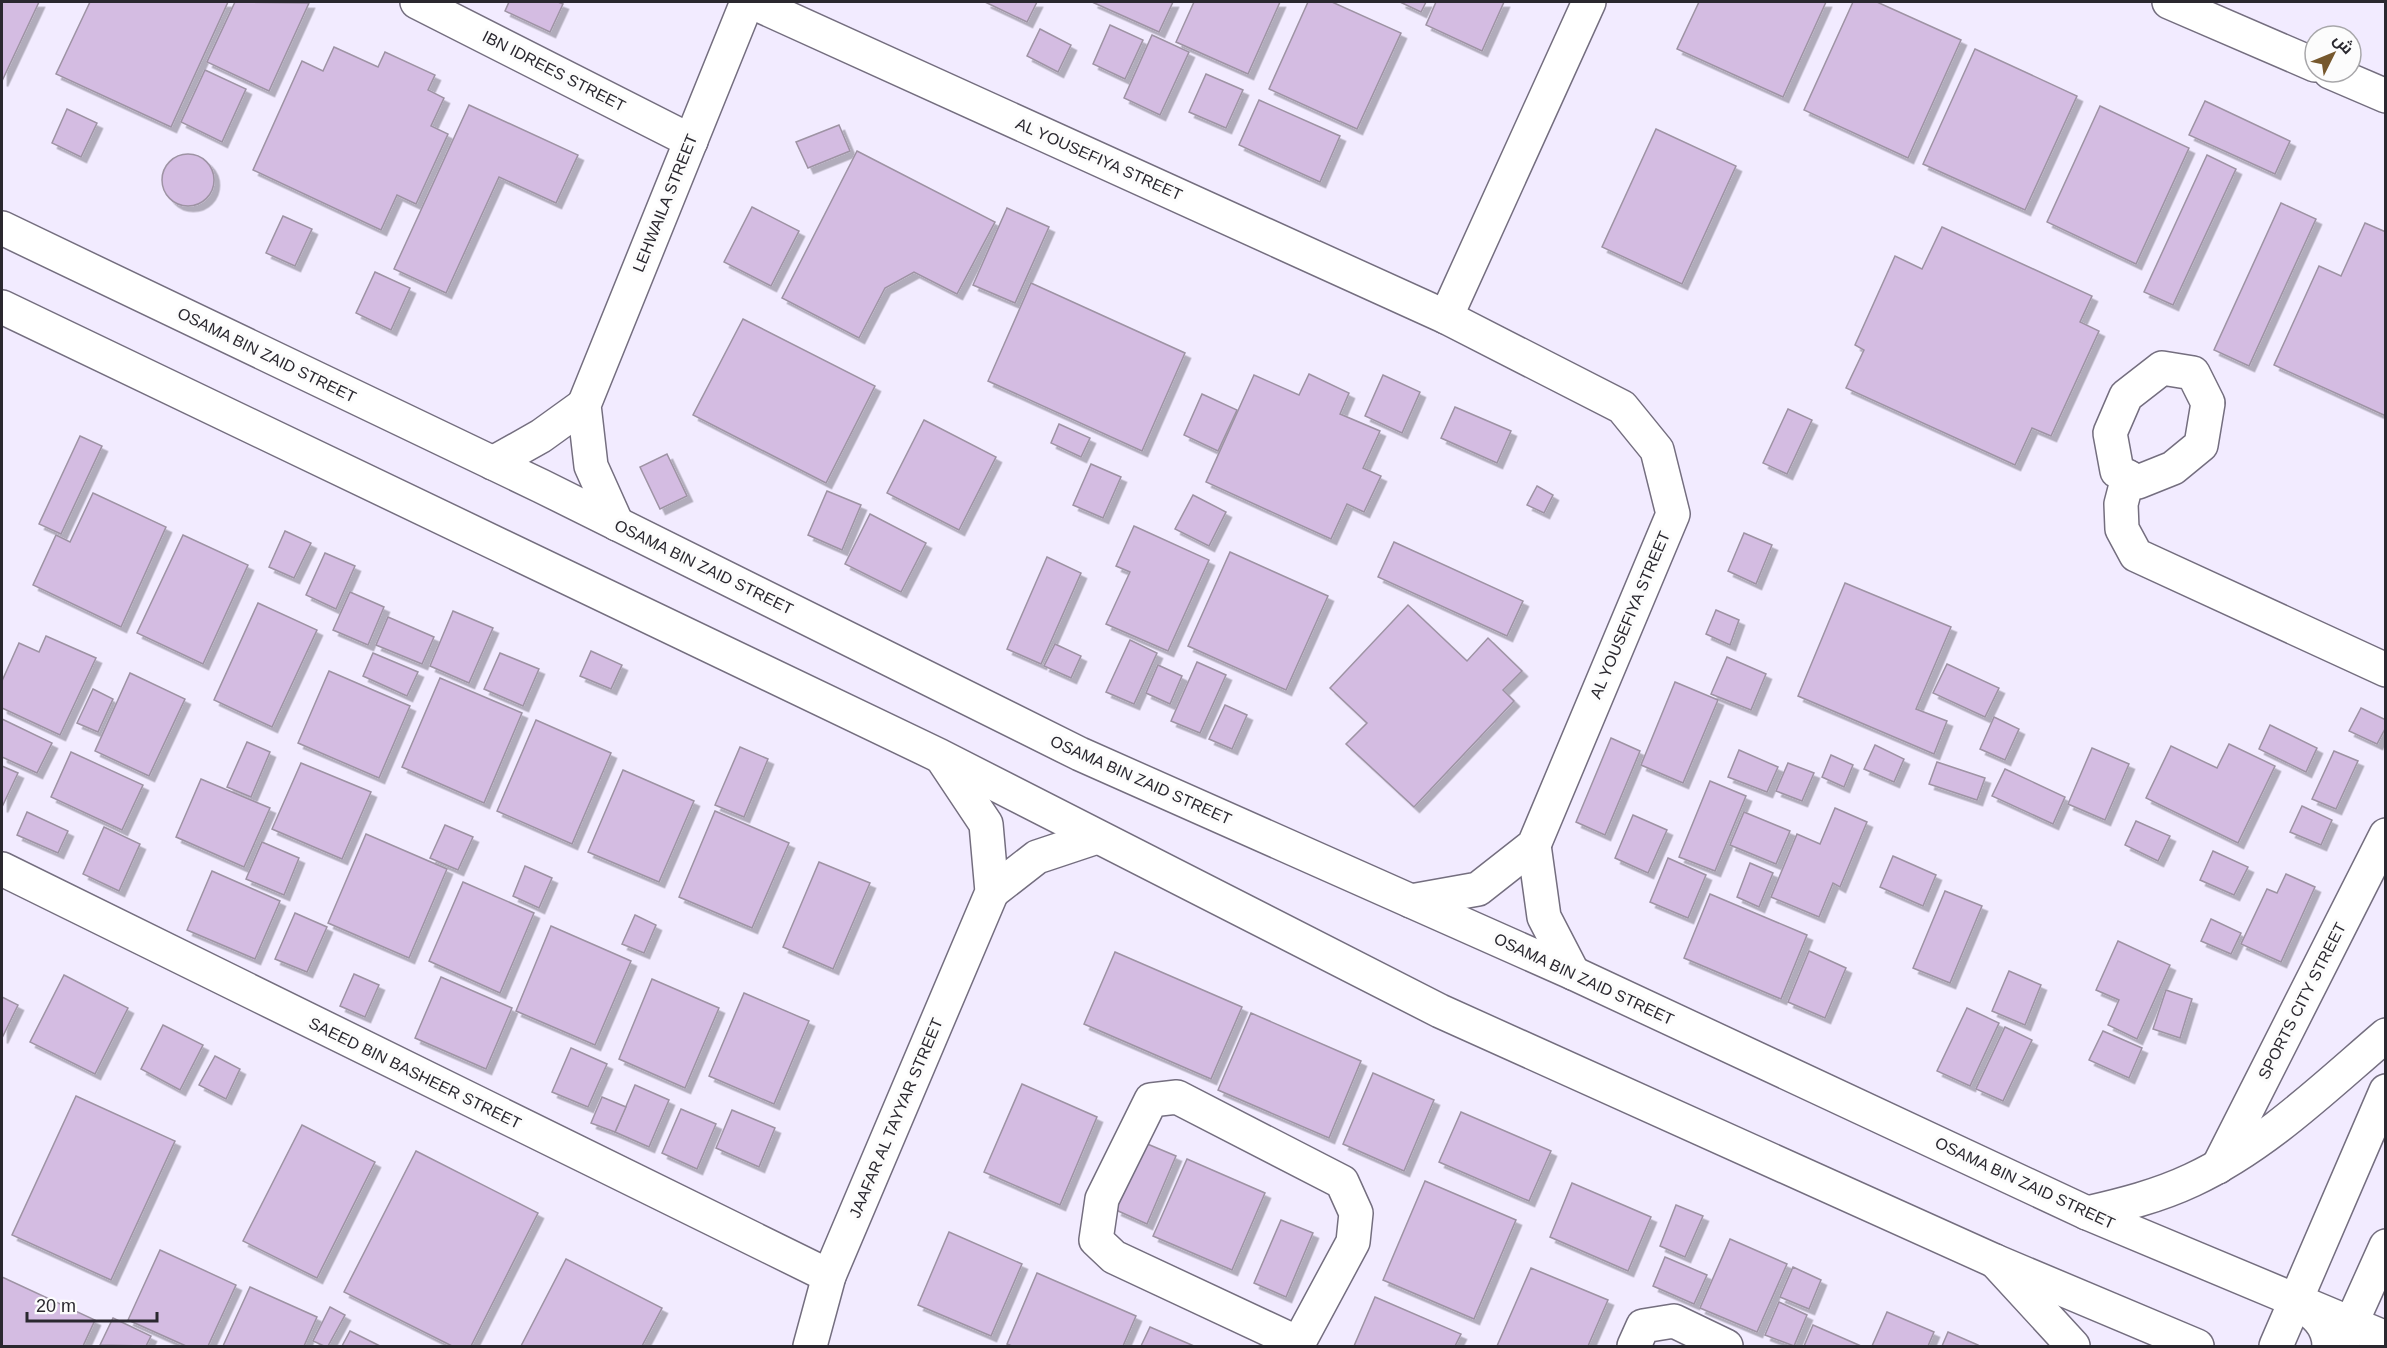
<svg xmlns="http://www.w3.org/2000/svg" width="2387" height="1348" viewBox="0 0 2387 1348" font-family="Helvetica,Cairo,sans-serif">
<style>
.building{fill:#d4bce2;stroke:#9e93a4;stroke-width:1.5;filter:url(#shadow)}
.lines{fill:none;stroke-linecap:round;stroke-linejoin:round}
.minor-casing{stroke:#746e7f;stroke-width:36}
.major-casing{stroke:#746e7f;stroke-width:36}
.minor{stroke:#fff;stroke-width:33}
.major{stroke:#fff;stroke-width:33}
.labels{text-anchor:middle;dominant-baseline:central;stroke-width:6;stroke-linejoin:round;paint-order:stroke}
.street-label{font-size:16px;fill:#2a282f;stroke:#fcfcfc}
</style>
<defs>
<filter id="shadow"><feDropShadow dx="5.5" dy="5.5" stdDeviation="0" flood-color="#0004"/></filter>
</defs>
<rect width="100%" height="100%" fill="#f2ebff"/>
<g class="building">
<polygon points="2,2 39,2 2,81"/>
<polygon points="90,2 228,2 171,127 56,74"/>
<polygon points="235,2 309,3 269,91 207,62"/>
<polygon points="509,2 558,2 563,4 550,32 505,11"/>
<polygon points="985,2 1037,2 1027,22"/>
<polygon points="1092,2 1173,2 1159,32"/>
<polygon points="1194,2 1280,2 1248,74 1176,42"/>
<polygon points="1308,2 1332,2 1401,33 1357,129 1269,89"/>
<polygon points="1400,2 1426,2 1421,12"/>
<polygon points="1436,2 1504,2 1482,51 1426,25"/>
<polygon points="1699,2 1826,2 1783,97 1677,49"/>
<polygon points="1853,2 1877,2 1961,40 1908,158 1804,110"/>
<polygon points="1110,25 1143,40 1125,79 1093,64"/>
<polygon points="1040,29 1071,45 1058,72 1027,56"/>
<polygon points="1152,35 1189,52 1160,115 1124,98"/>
<polygon points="334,47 378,67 385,52 435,75 428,90 444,98 431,126 448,134 416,204 397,195 381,230 253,170 302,61 323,71"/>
<polygon points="1975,49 2077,96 2025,210 1923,164"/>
<polygon points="205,70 246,89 222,142 181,122"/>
<polygon points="1206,74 1243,90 1226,128 1189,112"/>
<polygon points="1259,100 1340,136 1320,182 1239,145"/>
<polygon points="2205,101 2290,141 2275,174 2189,135"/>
<polygon points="469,105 578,155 556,203 499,177 446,293 394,269"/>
<polygon points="2100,106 2189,148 2136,264 2047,222"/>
<polygon points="67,109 97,123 81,157 52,143"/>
<polygon points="839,125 850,151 808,168 796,142"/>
<polygon points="1656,129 1736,166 1682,284 1602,247"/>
<polygon points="857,151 995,222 957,294 914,272 885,288 859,338 782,298"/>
<circle cx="188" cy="180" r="26"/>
<polygon points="2207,155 2236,169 2173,305 2144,292"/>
<polygon points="2281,203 2316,219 2249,366 2214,350"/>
<polygon points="752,207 799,231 771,286 724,262"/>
<polygon points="1007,208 1049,227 1015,303 973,285"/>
<polygon points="283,216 312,229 295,266 266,253"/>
<polygon points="2365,223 2386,232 2386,416 2274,365 2319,266 2341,276"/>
<polygon points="1942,227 2092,296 2080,322 2099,331 2051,436 2032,428 2015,465 1846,388 1864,350 1855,345 1895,256 1922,269"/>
<polygon points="375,272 410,288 391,330 356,313"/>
<polygon points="1031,283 1185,353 1142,451 988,381"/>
<polygon points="743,319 875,386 826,483 693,415"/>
<polygon points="1309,374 1349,393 1340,414 1380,431 1363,468 1381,476 1364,512 1347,504 1331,539 1206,482 1254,375 1299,395"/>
<polygon points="1383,375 1420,392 1402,433 1365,416"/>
<polygon points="1202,394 1237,410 1218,451 1184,435"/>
<polygon points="1455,407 1511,431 1497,463 1441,438"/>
<polygon points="1788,409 1812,420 1787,474 1763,463"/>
<polygon points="924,420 996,457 959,530 887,493"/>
<polygon points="1059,424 1090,438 1081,457 1051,443"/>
<polygon points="80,436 102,446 61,534 39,524"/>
<polygon points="667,454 687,496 660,509 640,467"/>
<polygon points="1091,464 1121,477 1103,518 1073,505"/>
<polygon points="1537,486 1553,495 1544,513 1527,505"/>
<polygon points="827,491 861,505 842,550 808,535"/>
<polygon points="93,493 166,527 121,627 33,585 56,535 70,542"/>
<polygon points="1193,495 1226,512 1209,546 1175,529"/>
<polygon points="870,514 926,543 901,592 845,564"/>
<polygon points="1134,526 1209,560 1168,651 1106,624 1130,572 1116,566"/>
<polygon points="285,531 311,543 294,578 269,567"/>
<polygon points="1744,533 1772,545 1756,584 1728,571"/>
<polygon points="183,535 248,565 203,664 137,633"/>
<polygon points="1394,542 1523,601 1507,636 1378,577"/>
<polygon points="1230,552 1328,596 1286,690 1188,646"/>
<polygon points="325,553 355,566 336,609 306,595"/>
<polygon points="1047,557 1081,573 1041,664 1007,649"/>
<polygon points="1845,583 1951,627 1916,709 1947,721 1934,754 1798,696"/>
<polygon points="350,592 384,607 368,645 333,630"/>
<polygon points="258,603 317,630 272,727 214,700"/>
<polygon points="1408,605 1467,661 1488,638 1522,671 1503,690 1514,701 1414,807 1346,744 1367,723 1330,688"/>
<polygon points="1716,610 1739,620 1730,645 1706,634"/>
<polygon points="453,611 493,628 469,683 430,666"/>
<polygon points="388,617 434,637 422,664 376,645"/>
<polygon points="46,636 96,658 60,735 2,708 2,681 19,643 39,652"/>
<polygon points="1130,640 1157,653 1134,704 1106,692"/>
<polygon points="1055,644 1081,656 1071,678 1044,666"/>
<polygon points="591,651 622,665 611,689 580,676"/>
<polygon points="373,653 418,672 407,696 363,676"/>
<polygon points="500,653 539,669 523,706 484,689"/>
<polygon points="1727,657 1766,674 1751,710 1711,694"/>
<polygon points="1197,662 1226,675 1200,733 1171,721"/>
<polygon points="1947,664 1999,688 1985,717 1933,693"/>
<polygon points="1158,665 1182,676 1170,704 1146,693"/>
<polygon points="329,671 410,706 379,778 298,743"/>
<polygon points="130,673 185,699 149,776 95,751"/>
<polygon points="440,678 522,713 484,803 402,767"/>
<polygon points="1675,682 1718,700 1683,783 1641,765"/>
<polygon points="93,689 113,699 98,732 77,723"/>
<polygon points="1225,705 1247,715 1232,749 1209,739"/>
<polygon points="2361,708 2386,720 2386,727 2377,744 2349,731"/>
<polygon points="1994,717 2019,729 2005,760 1980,749"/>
<polygon points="2,719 52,743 37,773 2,757"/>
<polygon points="536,720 611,753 572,844 497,811"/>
<polygon points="2270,725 2317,748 2306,772 2259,749"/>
<polygon points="1611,738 1640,751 1605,835 1576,822"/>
<polygon points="247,742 270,752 251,797 227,787"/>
<polygon points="2229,744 2275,766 2238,843 2146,798 2171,746 2217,768"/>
<polygon points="1875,745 1904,759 1894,782 1864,769"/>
<polygon points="740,747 768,759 744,817 715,805"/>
<polygon points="2092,748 2129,764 2105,820 2068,804"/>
<polygon points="1739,750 1778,767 1767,792 1728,777"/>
<polygon points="2334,751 2358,761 2336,809 2312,799"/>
<polygon points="71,752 143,785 122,830 51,797"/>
<polygon points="1831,755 1853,765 1844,787 1822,777"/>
<polygon points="1937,762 1985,778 1977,800 1929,784"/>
<polygon points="301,763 371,792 342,859 272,829"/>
<polygon points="1788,763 1814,773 1802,801 1776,791"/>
<polygon points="2,766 18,773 2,807"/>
<polygon points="2005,769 2065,797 2053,824 1992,796"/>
<polygon points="623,770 694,801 659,882 588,852"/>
<polygon points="201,779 270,808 244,867 176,837"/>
<polygon points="1710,781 1746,796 1715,871 1679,857"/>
<polygon points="2302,806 2332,820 2321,845 2290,832"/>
<polygon points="1835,808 1867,822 1840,887 1833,883 1819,917 1771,897 1797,834 1820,844"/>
<polygon points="715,811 789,843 752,928 679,897"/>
<polygon points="27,812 68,831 58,853 17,835"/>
<polygon points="1744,812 1790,831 1776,864 1730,845"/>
<polygon points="1633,815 1667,830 1648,873 1615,858"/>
<polygon points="2136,821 2170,836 2158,861 2125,845"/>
<polygon points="445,825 473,837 458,870 430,858"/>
<polygon points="104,827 140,844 119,891 83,874"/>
<polygon points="366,834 447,869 409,958 328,923"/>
<polygon points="262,842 299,858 284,895 246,879"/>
<polygon points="2213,851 2248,867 2234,895 2200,880"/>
<polygon points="1893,856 1936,875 1923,906 1880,887"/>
<polygon points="1668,858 1706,875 1688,918 1650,902"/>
<polygon points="819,862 870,883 833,969 783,947"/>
<polygon points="1750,863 1773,873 1759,907 1737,897"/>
<polygon points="525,866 552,878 539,908 513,896"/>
<polygon points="212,871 280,901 255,959 187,930"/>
<polygon points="2286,874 2315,887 2281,962 2241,944 2267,889 2277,893"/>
<polygon points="463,882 534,913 500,993 429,961"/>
<polygon points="1945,891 1982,906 1950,983 1913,968"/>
<polygon points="1710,894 1807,935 1781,999 1684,958"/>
<polygon points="295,913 327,927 307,972 275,959"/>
<polygon points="635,915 656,925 644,953 622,944"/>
<polygon points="2211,919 2241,933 2231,954 2201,941"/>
<polygon points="551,926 631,961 595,1045 516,1011"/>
<polygon points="2118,941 2170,965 2137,1039 2108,1025 2119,1000 2096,990"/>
<polygon points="1809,951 1846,968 1825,1018 1788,1002"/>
<polygon points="1115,952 1242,1007 1211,1079 1084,1024"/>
<polygon points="2009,971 2041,985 2025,1025 1992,1011"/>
<polygon points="354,974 379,985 365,1017 340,1006"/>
<polygon points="64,975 128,1008 95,1074 30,1042"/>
<polygon points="441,977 512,1008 486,1069 415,1038"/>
<polygon points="652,979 719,1008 685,1088 619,1059"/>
<polygon points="2166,990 2192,999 2180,1038 2153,1029"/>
<polygon points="744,993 809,1021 774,1104 709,1076"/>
<polygon points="2,997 18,1005 2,1038"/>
<polygon points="1967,1008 1999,1023 1970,1086 1937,1071"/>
<polygon points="1251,1013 1361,1061 1329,1138 1218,1090"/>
<polygon points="163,1025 203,1045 180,1090 141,1069"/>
<polygon points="2005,1027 2032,1040 2003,1101 1976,1089"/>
<polygon points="2103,1031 2142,1048 2129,1078 2089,1060"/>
<polygon points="571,1048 607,1064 588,1107 552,1092"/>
<polygon points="215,1056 240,1069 226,1099 199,1085"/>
<polygon points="1373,1073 1434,1100 1404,1171 1343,1144"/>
<polygon points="1022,1084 1097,1117 1060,1205 984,1172"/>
<polygon points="635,1085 669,1100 649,1147 615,1132"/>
<polygon points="76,1096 175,1141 111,1280 12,1235"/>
<polygon points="602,1097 626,1107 615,1132 591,1123"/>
<polygon points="681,1109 716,1124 697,1169 662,1153"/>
<polygon points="732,1110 775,1128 759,1167 716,1148"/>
<polygon points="1461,1112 1551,1151 1529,1201 1439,1162"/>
<polygon points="302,1125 375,1162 317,1278 243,1241"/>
<polygon points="1145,1143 1176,1156 1147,1224 1116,1210"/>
<polygon points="416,1151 538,1213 471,1346 452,1346 344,1292"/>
<polygon points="1187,1159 1265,1193 1232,1270 1153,1236"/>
<polygon points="1425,1181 1516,1220 1474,1319 1383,1280"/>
<polygon points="1572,1183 1651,1217 1628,1271 1550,1237"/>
<polygon points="1676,1205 1703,1216 1685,1257 1660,1246"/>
<polygon points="1281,1220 1313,1233 1286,1297 1254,1283"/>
<polygon points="949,1232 1022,1264 991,1336 918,1305"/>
<polygon points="1730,1239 1787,1264 1757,1332 1700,1308"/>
<polygon points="160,1250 236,1285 208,1346 186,1346 128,1320"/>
<polygon points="1665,1257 1707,1275 1694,1304 1653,1286"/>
<polygon points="566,1259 662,1308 642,1346 521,1346"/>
<polygon points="1793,1267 1821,1280 1809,1309 1780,1297"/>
<polygon points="1531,1268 1608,1300 1588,1346 1497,1346"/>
<polygon points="1037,1273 1136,1316 1123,1346 1012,1346 1007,1344"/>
<polygon points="2,1277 95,1320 83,1346 2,1346"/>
<polygon points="250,1287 317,1317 304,1346 223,1346"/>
<polygon points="1375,1297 1461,1334 1455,1346 1354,1346"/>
<polygon points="1779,1302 1807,1315 1794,1346 1765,1335"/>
<polygon points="330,1307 345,1315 328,1346 324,1346 313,1341"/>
<polygon points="1887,1312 1934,1332 1928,1346 1872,1346"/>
<polygon points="113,1318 151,1336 146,1346 100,1345"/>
<polygon points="1813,1325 1861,1346 1804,1346"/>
<polygon points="1150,1327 1194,1346 1141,1346"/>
<polygon points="350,1331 380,1346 342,1346"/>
<polygon points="1948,1332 1978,1345 1977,1346 1942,1346"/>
</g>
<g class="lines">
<g class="minor-casing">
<g id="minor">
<polyline points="417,2 691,141"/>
<polyline points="752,2 1446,317 1622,407 1657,450 1673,514 1534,845 1478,889 1411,901"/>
<polyline points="2169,2 2315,65"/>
<polyline points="2330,72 2386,96"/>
<polyline points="2,228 541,486 1080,754 1573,973 2087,1213 2386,1338"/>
<polyline points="2,307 940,756 1440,1011 1995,1261 2197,1346"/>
<polyline points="1446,317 1589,2"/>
<polygon points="2162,368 2193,373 2208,403 2201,445 2173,468 2138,482 2117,471 2110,433 2126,396"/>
<polyline points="493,463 541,436 584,405"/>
<polyline points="2128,477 2121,504 2122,529 2136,555 2386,670"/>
<polyline points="617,524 591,466 584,405 747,2"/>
<polyline points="1534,845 1544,917 1573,973"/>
<polyline points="2,869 829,1276"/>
<polyline points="992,892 1037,857 1097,837"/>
<polyline points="2218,1167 2386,835"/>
<polyline points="810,1346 829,1276 992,892 986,824 942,758"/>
<polyline points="1297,1346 1353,1242 1356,1213 1342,1182 1177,1097 1151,1100 1102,1199 1096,1240 1114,1257 1298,1343"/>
<polyline points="1634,1346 1643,1326 1674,1321 1726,1346"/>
</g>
</g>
<g class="major-casing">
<g id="major">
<path d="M2087 1213C2122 1205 2158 1196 2192 1180 2265 1146 2325 1087 2386 1035"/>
<polyline points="1995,1261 2073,1346"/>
<path d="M2295 1300C2312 1312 2329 1323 2329 1346"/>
<polyline points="2276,1346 2386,1091"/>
<polyline points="2341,1346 2386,1246"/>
</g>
</g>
<use href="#minor" class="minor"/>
<use href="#major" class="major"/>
</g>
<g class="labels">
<g class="street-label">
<text transform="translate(554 71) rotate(27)">IBN IDREES STREET</text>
<text transform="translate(1099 159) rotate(24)">AL YOUSEFIYA STREET</text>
<text transform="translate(665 203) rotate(-68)">LEHWAILA STREET</text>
<text transform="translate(267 355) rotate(26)">OSAMA BIN ZAID STREET</text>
<text transform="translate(704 567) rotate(26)">OSAMA BIN ZAID STREET</text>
<text transform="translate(1630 615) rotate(-67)">AL YOUSEFIYA STREET</text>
<text transform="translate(1141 780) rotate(24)">OSAMA BIN ZAID STREET</text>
<text transform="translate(1584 979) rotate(25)">OSAMA BIN ZAID STREET</text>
<text transform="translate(2302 1001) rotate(-63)">SPORTS CITY STREET</text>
<text transform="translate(415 1073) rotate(26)">SAEED BIN BASHEER STREET</text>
<text transform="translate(896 1118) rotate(-67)">JAAFAR AL TAYYAR STREET</text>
<text transform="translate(2025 1183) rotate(25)">OSAMA BIN ZAID STREET</text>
</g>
</g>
<rect width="2387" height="1348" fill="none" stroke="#2a282f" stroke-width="6"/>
<g transform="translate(2333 54) rotate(47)"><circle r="28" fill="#fcfcfc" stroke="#a8a7aa" stroke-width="1.5"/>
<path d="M0-4.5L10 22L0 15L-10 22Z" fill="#76582d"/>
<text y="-9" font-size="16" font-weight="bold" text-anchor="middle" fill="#2a282f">ش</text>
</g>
<path d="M27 1312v9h130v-9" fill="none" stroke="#2a282f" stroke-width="3"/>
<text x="36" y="1312" font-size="18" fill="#2a282f" stroke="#fcfcfc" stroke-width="4.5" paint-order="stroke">20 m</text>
</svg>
